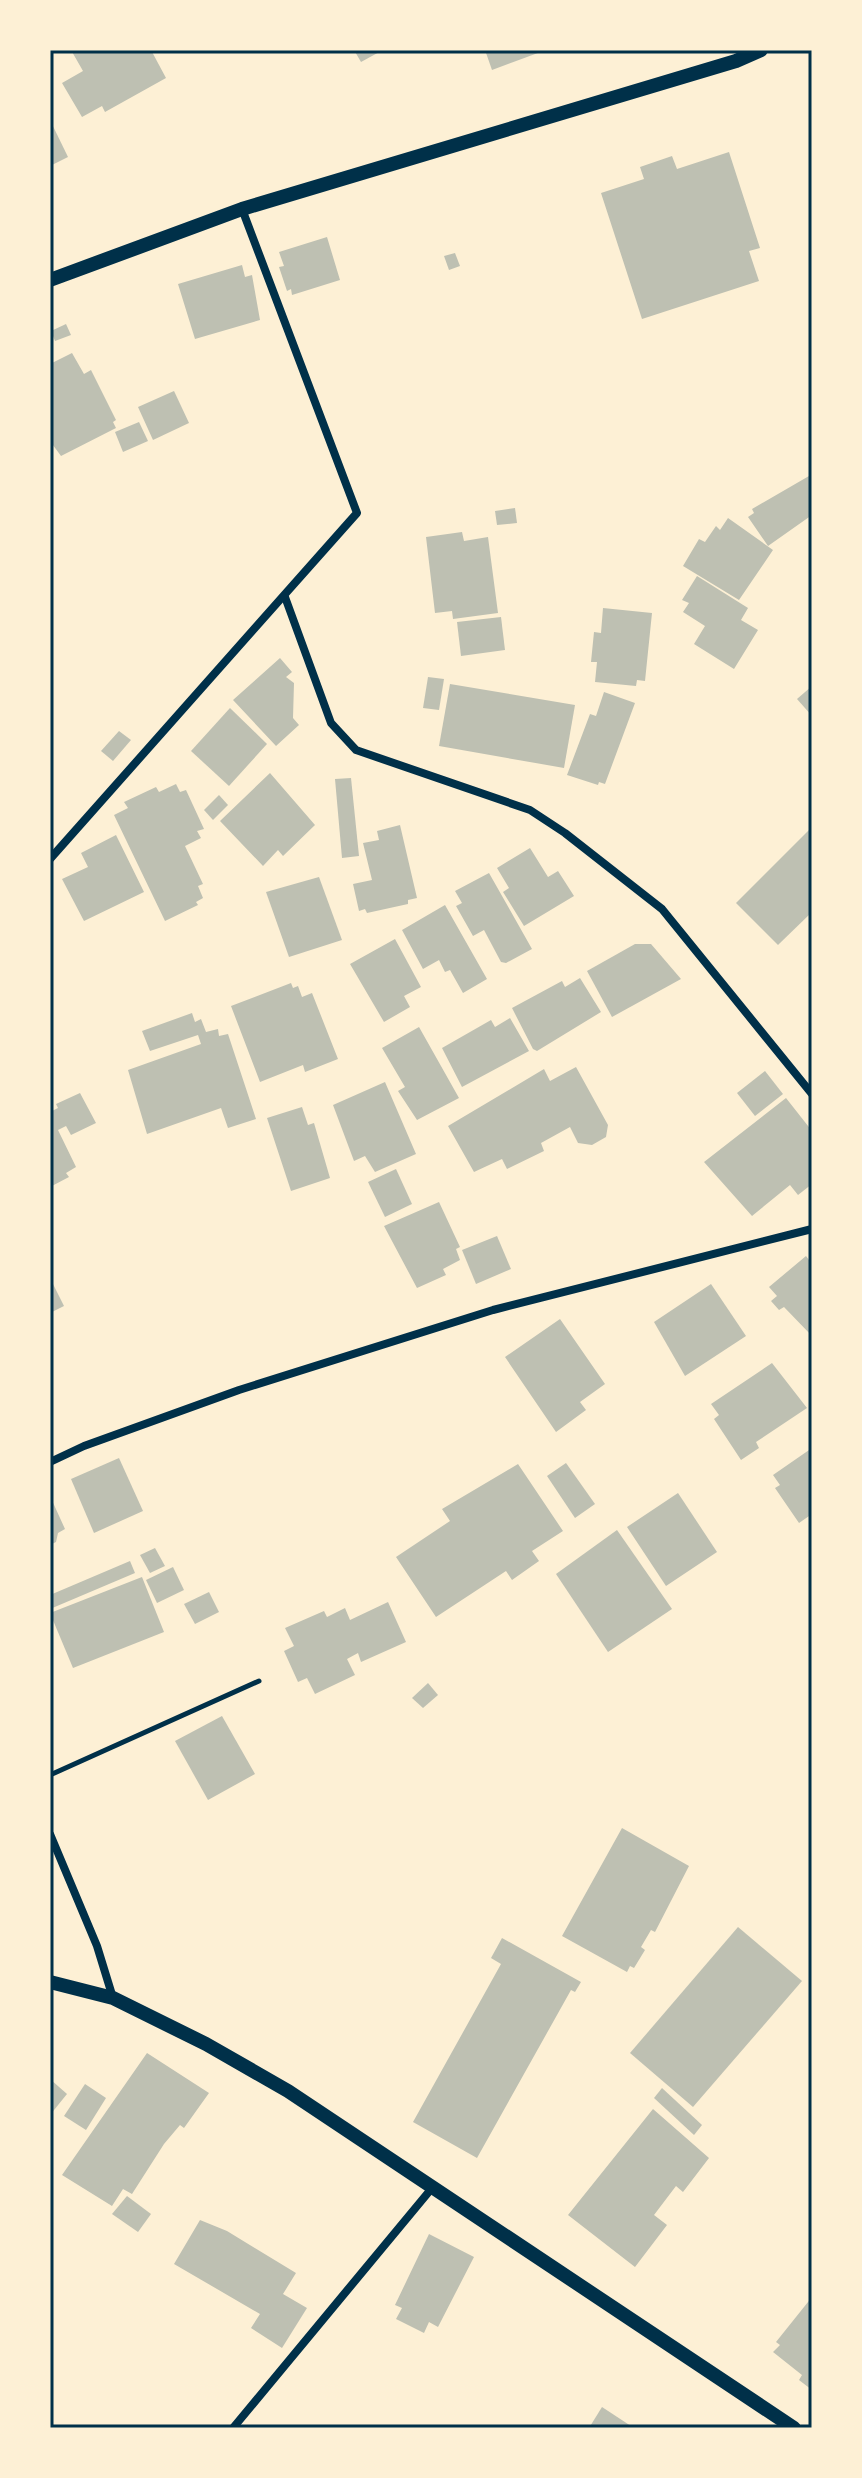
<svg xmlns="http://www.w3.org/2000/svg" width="862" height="2478" viewBox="0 0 862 2478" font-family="'PT Sans Narrow',sans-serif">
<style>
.building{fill:#bec0b2}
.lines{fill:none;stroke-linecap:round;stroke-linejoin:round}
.path{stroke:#003049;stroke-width:5}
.minor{stroke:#003049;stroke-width:8}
.tertiary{stroke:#003049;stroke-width:14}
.neatline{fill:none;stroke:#003049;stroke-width:3}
</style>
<rect width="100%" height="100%" fill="#fdf0d5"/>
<g class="building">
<polygon points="71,50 151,50 166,78 105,112 102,106 82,117 62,83 83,71"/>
<polygon points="354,50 383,50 361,62"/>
<polygon points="485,50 546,50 492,70"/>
<polygon points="50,120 68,157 50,166"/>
<polygon points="729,152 760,248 749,251 759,281 642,319 601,193 644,179 640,167 672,156 677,169"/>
<polygon points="327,237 340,280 292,295 291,289 287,291 279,267 284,266 279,252"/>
<polygon points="455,253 460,266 449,270 444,256"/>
<polygon points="242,265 245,277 252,275 260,320 195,339 178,284"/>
<polygon points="66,324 71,335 55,341 51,331"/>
<polygon points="72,353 84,374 91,370 116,420 113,422 116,428 61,456 50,441 50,364"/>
<polygon points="174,391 189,423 153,440 138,407"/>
<polygon points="139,422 148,441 123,452 115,432"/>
<polygon points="809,476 812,515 768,546 748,517 754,513 752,509"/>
<polygon points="515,508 517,523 497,525 495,511"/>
<polygon points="728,518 773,550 739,600 683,566 699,539 705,542 716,526 720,530"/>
<polygon points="462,532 464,541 488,537 498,613 453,619 452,611 435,613 426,537"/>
<polygon points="697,576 748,608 741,620 758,630 734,669 694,644 705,626 683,612 689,603 682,600"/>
<polygon points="603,608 652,613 645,681 637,680 636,686 595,682 597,662 591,662 594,632 601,633"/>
<polygon points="501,617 505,650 461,656 457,622"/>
<polygon points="280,658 292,672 286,677 294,683 293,718 299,725 276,746 233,700"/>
<polygon points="428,677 444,679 439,710 423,708"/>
<polygon points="450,684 575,705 564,768 439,746"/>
<polygon points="812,686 812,716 797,699"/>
<polygon points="604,692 635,703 605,784 599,782 598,785 567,775 590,714 596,716"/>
<polygon points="230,708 267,744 229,786 191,751"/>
<polygon points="119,731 131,740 113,761 101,751"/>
<polygon points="270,773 315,825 283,856 278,850 263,866 220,821"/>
<polygon points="351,778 359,856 342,858 335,779"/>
<polygon points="176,784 180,792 186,790 204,829 197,831 201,838 185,846 203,884 198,886 203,898 196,902 198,905 165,921 114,815 128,808 124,802 156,787 159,792"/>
<polygon points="219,795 228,805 213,820 204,810"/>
<polygon points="400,825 417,898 408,900 408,904 367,913 365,909 359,911 353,884 372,880 363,843 379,840 377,831"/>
<polygon points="812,827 812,912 778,945 736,903"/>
<polygon points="116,835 144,892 84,921 62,879 88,867 81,853"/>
<polygon points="530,848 548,877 558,871 574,896 524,926 503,892 509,888 497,868"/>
<polygon points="489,873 532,949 506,963 501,962 484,930 473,936 456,906 462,903 455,891"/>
<polygon points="319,877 342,940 289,957 266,892"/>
<polygon points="445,905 487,979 463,993 450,970 445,972 439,960 423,969 402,930"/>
<polygon points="395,939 421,987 404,996 410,1007 384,1022 350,964"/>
<polygon points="635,944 651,944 681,979 612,1017 587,971"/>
<polygon points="580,978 601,1012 537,1051 533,1049 512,1008 562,981 565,987"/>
<polygon points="291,983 293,988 298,986 302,997 312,993 338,1059 305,1072 303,1065 260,1082 231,1006"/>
<polygon points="192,1013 195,1022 201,1019 206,1032 218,1029 219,1036 228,1034 256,1119 228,1128 221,1108 147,1134 128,1070 201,1044 198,1035 150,1051 142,1031"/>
<polygon points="510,1018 529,1051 462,1087 442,1048 491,1020 495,1027"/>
<polygon points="419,1027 459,1098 417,1120 398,1091 405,1087 382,1048"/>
<polygon points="576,1067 608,1125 606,1137 592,1145 578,1143 570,1127 541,1143 544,1151 507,1169 502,1159 474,1172 448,1126 544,1069 550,1081"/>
<polygon points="765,1071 783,1094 755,1116 737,1093"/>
<polygon points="385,1082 416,1154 375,1172 365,1156 354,1161 333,1105"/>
<polygon points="80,1093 96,1123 71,1135 66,1126 58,1130 76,1167 66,1173 69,1177 50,1187 50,1112 58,1108 56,1104"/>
<polygon points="786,1098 812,1131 812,1184 798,1195 790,1185 752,1216 704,1162"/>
<polygon points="302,1107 308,1125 314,1123 330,1178 291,1191 267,1118"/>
<polygon points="396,1169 412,1204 385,1217 368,1182"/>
<polygon points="439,1202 460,1247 456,1249 460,1260 443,1269 446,1275 417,1288 384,1226"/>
<polygon points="497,1236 511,1269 476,1284 462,1250"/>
<polygon points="806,1256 812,1264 812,1336 784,1307 779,1310 771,1301 777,1296 769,1287"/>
<polygon points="50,1278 64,1306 50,1313"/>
<polygon points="711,1284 746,1336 685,1376 654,1322"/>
<polygon points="560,1319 605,1384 580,1402 586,1410 556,1432 505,1357"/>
<polygon points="772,1363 807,1408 756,1442 759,1448 741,1460 714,1419 719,1415 711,1404"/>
<polygon points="812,1448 812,1514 799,1523 775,1488 780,1485 773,1475"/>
<polygon points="119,1458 143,1511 94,1533 71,1479"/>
<polygon points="566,1463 595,1504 575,1518 547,1476"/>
<polygon points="518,1464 563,1531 532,1551 539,1561 512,1580 506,1571 436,1617 396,1557 450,1521 442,1509"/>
<polygon points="678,1493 717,1552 666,1586 627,1527"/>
<polygon points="50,1496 65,1529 58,1533 56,1542 50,1545"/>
<polygon points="617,1530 672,1609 608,1652 556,1574"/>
<polygon points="155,1548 165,1566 150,1573 140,1555"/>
<polygon points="130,1561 135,1573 50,1609 50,1595"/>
<polygon points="173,1567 184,1590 157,1603 146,1580"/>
<polygon points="142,1577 164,1632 73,1668 50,1613"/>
<polygon points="209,1592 219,1612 195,1624 184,1604"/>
<polygon points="388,1602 406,1642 361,1662 358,1653 347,1659 355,1675 315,1694 307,1678 298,1682 284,1651 294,1646 285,1628 324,1611 327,1617 345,1608 350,1620"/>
<polygon points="428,1683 438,1695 423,1708 412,1698"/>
<polygon points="222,1716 255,1774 208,1800 175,1741"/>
<polygon points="622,1828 689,1866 655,1932 651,1930 641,1947 645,1950 634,1968 630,1966 627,1972 562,1936"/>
<polygon points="738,1927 802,1981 693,2107 630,2053"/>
<polygon points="502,1938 581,1982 575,1992 571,1990 477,2158 413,2122 501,1964 491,1958"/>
<polygon points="147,2053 209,2093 184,2128 180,2125 164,2144 132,2194 123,2189 112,2206 62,2175"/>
<polygon points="50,2079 67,2094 50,2115"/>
<polygon points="85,2084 106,2098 86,2130 64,2116"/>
<polygon points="662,2088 702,2125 694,2135 654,2098"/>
<polygon points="653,2109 709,2158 683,2192 676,2186 654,2215 667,2225 635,2267 568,2215"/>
<polygon points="127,2196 151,2214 138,2232 112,2214"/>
<polygon points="200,2220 227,2231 296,2273 283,2294 307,2308 282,2348 251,2328 260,2314 174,2264"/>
<polygon points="429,2234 474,2257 438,2327 429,2322 424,2333 396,2319 402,2308 395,2305"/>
<polygon points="812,2297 812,2390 799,2380 802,2375 773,2352 780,2345 776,2342"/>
<polygon points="602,2407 634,2428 589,2428"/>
</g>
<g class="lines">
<polyline class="path" points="50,1775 259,1681"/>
<g class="minor">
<polyline points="285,597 331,723 356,750 530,810 565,833 662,909 812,1094"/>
<polyline points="50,859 357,513 242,209"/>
<polyline points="50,1462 84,1446 239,1390 493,1310 812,1229"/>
<polyline points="50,1834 97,1946 113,1998"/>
<polyline points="233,2428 432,2188"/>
</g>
<g class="tertiary">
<polyline points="50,280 242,209 736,61 761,50"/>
<polyline points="50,1982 113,1998 206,2044 288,2091 794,2428"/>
</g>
</g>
<rect width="862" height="2478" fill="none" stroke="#fdf0d5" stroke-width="104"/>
<rect x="52" y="52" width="758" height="2374" class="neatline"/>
</svg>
